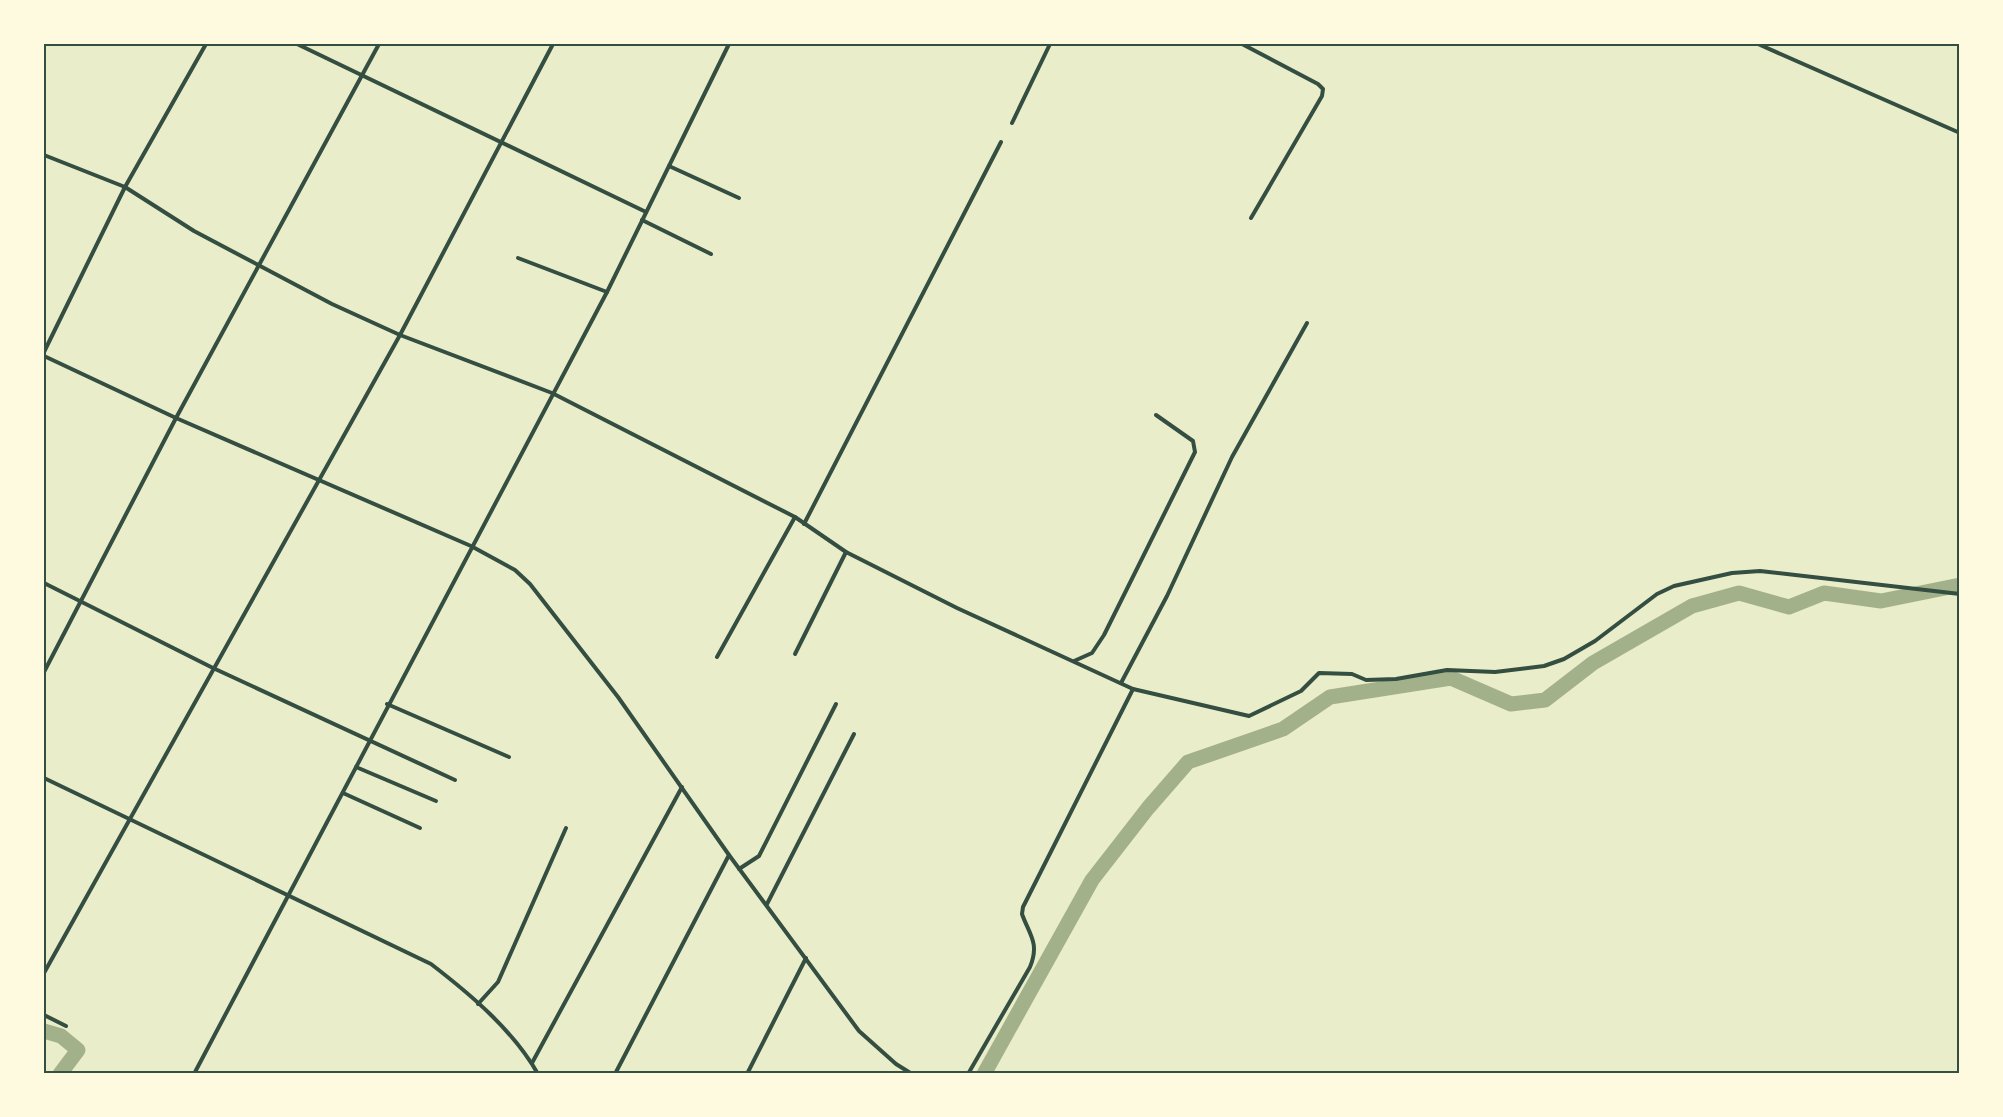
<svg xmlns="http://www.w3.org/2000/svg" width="2003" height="1117" viewBox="0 0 2003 1117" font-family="'Fira Sans Condensed',sans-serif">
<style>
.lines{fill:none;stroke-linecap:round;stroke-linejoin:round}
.river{stroke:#a3b18a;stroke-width:15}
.minor{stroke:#344e41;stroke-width:4}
.neatline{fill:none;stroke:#344e41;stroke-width:2}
</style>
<rect width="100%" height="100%" fill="#e9edc9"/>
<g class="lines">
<g class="river">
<polyline points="44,1031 61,1036 78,1050 60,1074"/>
<polyline points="984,1074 1092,880 1148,808 1188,762 1283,729 1330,697 1451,678 1511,704 1545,700 1593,663 1692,606 1739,593 1789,607 1824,593 1881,601 1960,585"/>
</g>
<g class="minor">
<polyline points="297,44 646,212"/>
<polyline points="1242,44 1318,84 1323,89 1322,96 1251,218"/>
<polyline points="1758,44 1960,133"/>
<polyline points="1012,123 1050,44"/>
<polyline points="44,155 125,187 194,231 332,304 400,335 552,393 795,517 846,552 957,608 1133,689 1249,716 1301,691 1319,673 1352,674 1366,680 1396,679 1447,670 1495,672 1544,666 1564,659 1595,641 1657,594 1674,586 1732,573 1760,571 1960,594"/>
<polyline points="669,166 739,198"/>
<polyline points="642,220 711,254"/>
<polyline points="518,258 607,292"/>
<polyline points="44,352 125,187 206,44"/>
<polyline points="44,356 176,418 471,546 515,570 530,584 618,697 729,855 859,1031 896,1064 912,1074"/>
<polyline points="804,524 1001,142"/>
<polyline points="44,583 213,668 455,780"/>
<polyline points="795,654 846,552"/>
<polyline points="717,657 795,517"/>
<polyline points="1074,661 1092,653 1104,635 1195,452 1193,441 1156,415"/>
<polyline points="44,672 176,418 379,44"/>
<polyline points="1121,683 1167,596 1232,457 1307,323"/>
<polyline points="387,704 509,757"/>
<polyline points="356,767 436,801"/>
<path d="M44 778 431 964C470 994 513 1030 538 1074"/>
<polyline points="343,793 420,828"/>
<polyline points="739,869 759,856 836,704"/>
<polyline points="767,904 854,734"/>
<polyline points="44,973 400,335 553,44"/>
<polyline points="478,1004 498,982 566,828"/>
<polyline points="44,1015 66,1026"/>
<polyline points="532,1063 682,787"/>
<polyline points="194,1074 607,292 729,44"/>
<polyline points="615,1074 729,855"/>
<polyline points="747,1074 806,958"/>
<path d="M968 1074 1030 967C1040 943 1029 934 1022 914L1023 907 1133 689"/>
</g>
</g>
<rect width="2003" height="1117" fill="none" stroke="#fefae0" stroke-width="90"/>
<rect x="45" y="45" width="1913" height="1027" class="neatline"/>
</svg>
